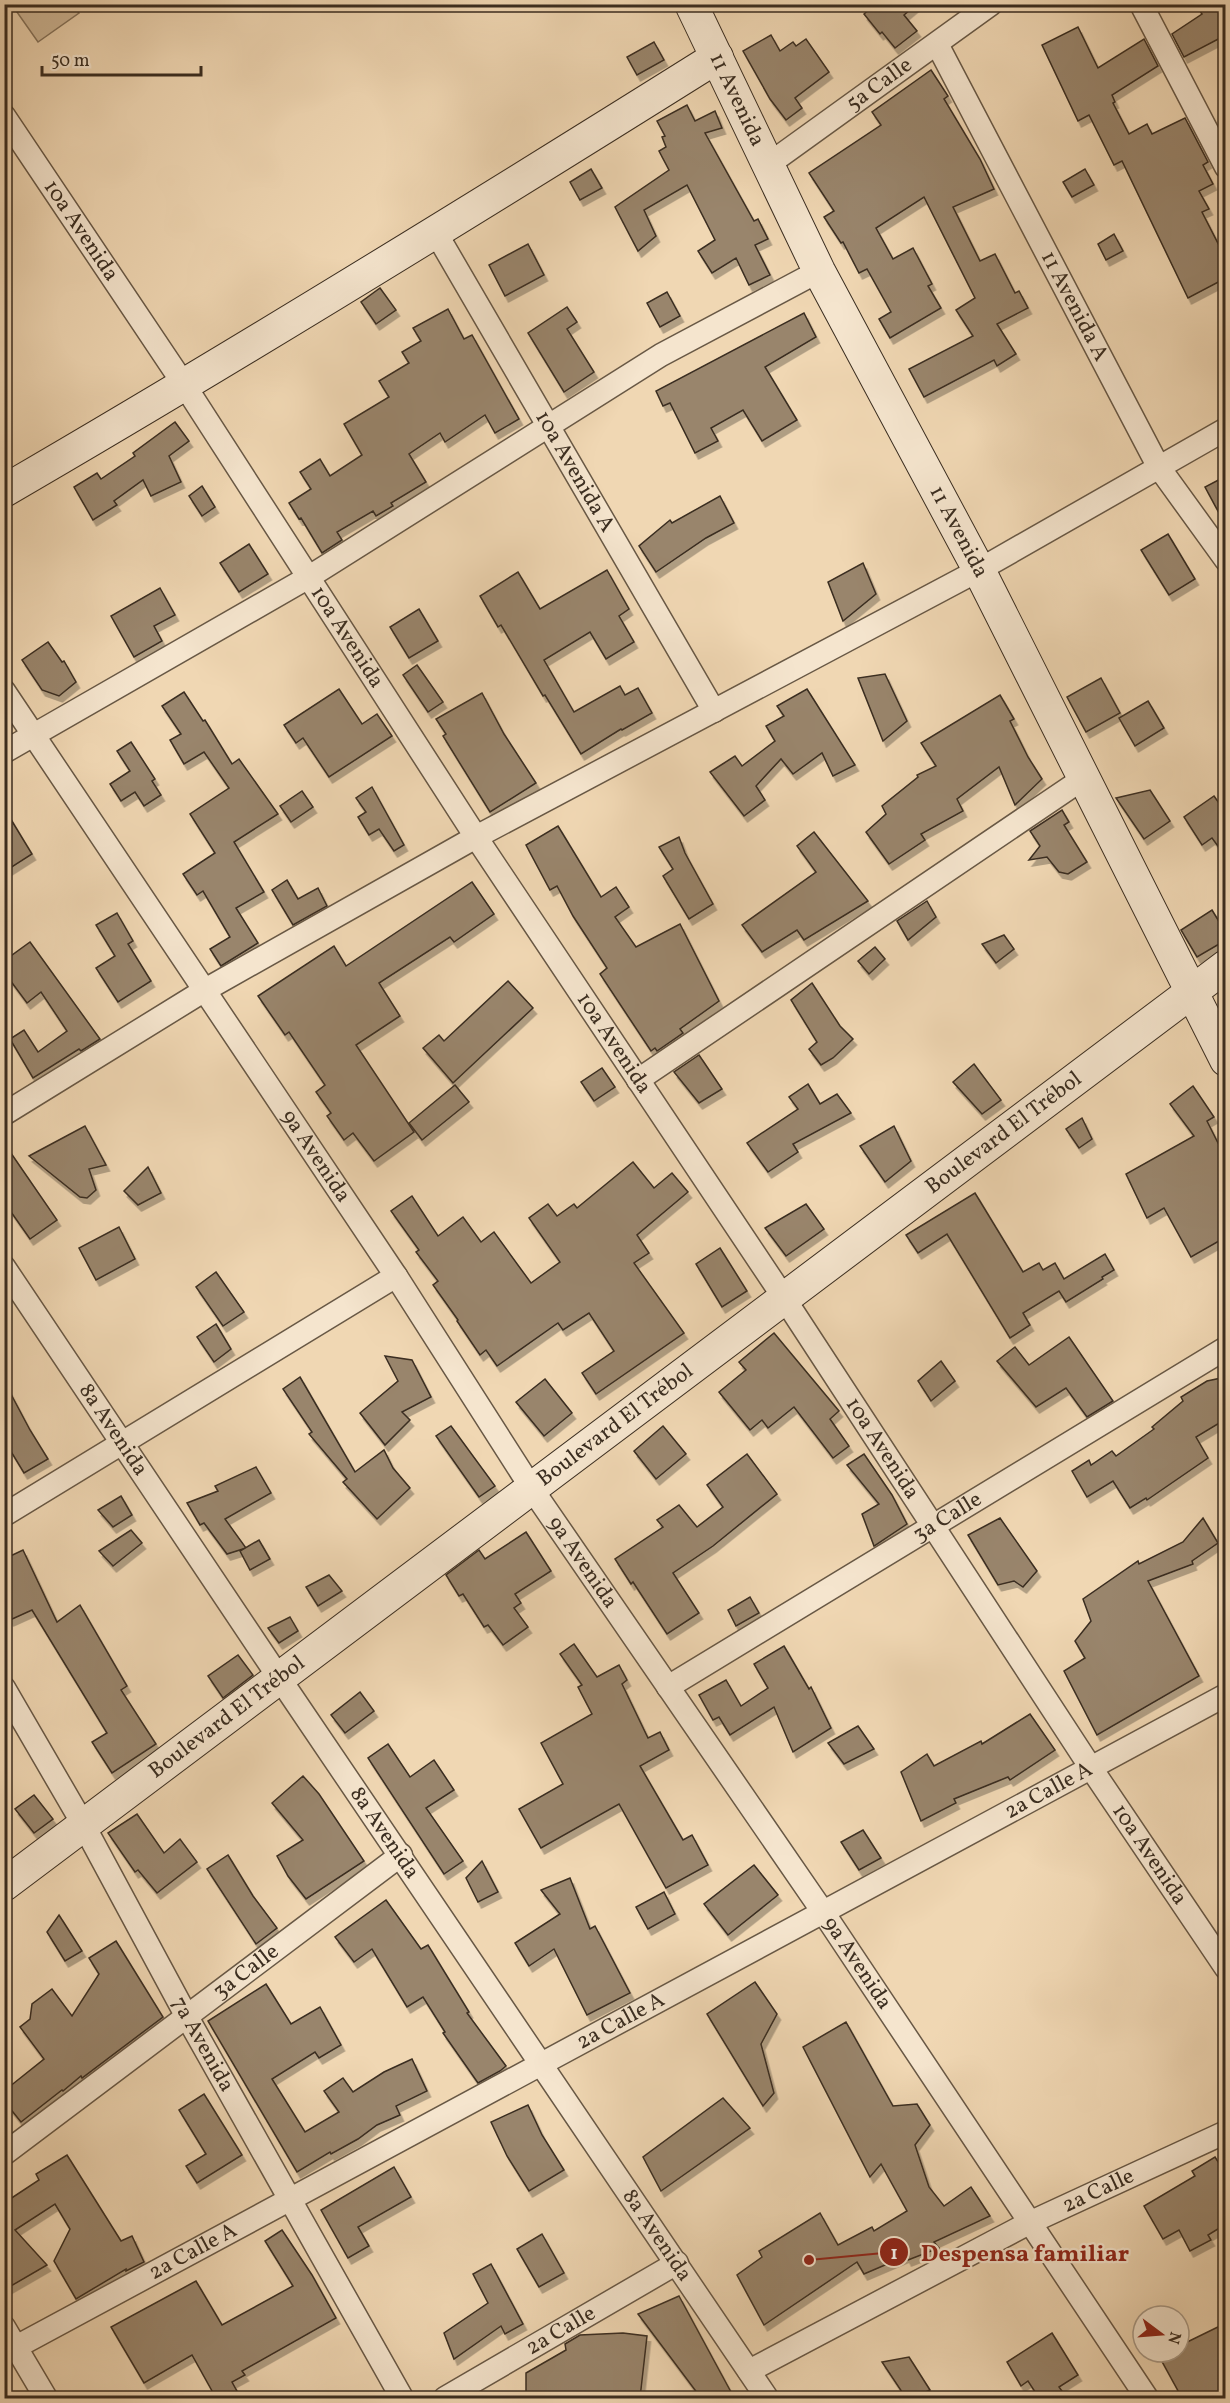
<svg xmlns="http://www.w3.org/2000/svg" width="1230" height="2403" viewBox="0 0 1230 2403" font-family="Vollkorn,serif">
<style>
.green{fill:#d1ba9a;stroke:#86745d;stroke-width:1.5}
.building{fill:#99856c;stroke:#3a2d20;stroke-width:1.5;filter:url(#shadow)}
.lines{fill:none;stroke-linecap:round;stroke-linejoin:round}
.street-casing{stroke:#685845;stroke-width:25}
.secondary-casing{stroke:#3a2d20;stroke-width:34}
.street{stroke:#f5e5ce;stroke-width:22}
.secondary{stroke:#f5e5ce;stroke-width:32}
.labels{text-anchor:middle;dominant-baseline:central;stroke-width:4.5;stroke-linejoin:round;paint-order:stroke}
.street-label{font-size:22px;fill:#3a2d20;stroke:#f5e5ce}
.leader{fill:none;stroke:#8f2418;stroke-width:2}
.callout-dot{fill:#8f2418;stroke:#f5e5ce;stroke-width:2}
.mark-label{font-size:18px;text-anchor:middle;font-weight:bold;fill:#fff}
.callout-label{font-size:24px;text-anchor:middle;font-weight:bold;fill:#8f2418;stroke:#f5e5ce;stroke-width:4.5;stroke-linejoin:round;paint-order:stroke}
</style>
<defs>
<filter id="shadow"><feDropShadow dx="3.5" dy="6" stdDeviation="0" flood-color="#0004"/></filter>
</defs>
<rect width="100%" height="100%" fill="#f0d7b3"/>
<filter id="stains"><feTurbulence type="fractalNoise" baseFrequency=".00333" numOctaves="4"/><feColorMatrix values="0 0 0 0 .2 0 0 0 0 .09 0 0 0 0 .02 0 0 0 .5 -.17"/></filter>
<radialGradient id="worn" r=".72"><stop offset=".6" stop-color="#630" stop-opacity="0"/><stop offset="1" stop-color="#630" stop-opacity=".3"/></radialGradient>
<polygon class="green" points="12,5 74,5 79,13 38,42"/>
<g class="building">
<polygon points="875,4 917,4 904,15 917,31 895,48 882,32 880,34 864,14"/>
<polygon points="1196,4 1226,4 1226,35 1184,57 1172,34 1202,14"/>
<polygon points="1078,27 1098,68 1144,39 1158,66 1112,95 1115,102 1113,103 1129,134 1147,124 1152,134 1185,118 1208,162 1203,165 1213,184 1199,191 1209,209 1202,212 1226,259 1226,278 1188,298 1122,161 1114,165 1089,115 1078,121 1042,45"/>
<polygon points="771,35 780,51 793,42 796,46 806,39 829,72 795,98 802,108 786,120 770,99 743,51"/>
<polygon points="654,42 664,60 637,75 627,57"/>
<polygon points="931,70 948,96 944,99 980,159 994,189 953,207 980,261 995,254 1015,293 1019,291 1028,308 997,324 1016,354 997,366 994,360 924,397 909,369 973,336 956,310 975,298 924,197 876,228 893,259 913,248 932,284 928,286 941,308 890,338 879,319 891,312 867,269 859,273 843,242 841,243 824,217 834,211 809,173 881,125 872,112"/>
<polygon points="687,105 695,121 715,111 722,128 705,133 754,221 758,219 768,239 755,245 770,275 749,285 736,258 712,273 698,251 715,240 687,185 644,210 656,236 638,251 615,207 669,170 659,151 666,147 662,137 665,136 657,121"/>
<polygon points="591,169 602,188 580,200 570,182"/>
<polygon points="1085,169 1094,185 1072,197 1063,182"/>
<polygon points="1114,234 1123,251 1106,260 1098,244"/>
<polygon points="528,244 544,275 505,296 489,265"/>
<polygon points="380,288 396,310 376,324 361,302"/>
<polygon points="667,292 680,316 660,327 647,303"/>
<polygon points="567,307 577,322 567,329 594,372 564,392 528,333"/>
<polygon points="448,309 464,339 472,335 519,419 495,433 485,415 445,442 440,433 409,454 426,482 391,503 393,506 376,516 373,511 337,532 342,540 322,553 301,518 299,519 289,503 311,489 300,472 320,459 330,476 362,455 344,424 389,397 379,381 409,363 402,352 421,341 413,328"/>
<polygon points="804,313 816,337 765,367 797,420 762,441 743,410 711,428 718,441 695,453 670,403 663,406 656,391"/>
<polygon points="175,422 189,441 169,456 181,482 151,496 143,480 114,501 117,505 93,520 74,487 97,473 101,479 135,456 133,453"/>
<polygon points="1226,476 1226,526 1205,487"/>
<polygon points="202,486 215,507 202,516 189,496"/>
<polygon points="720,496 734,523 706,538 656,572 639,546 670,520 672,523"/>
<polygon points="1168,534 1195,579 1169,595 1141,550"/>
<polygon points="249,544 268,574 239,592 220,563"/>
<polygon points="863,563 876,594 843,621 828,582"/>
<polygon points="607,570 629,609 619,616 634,642 606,659 590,632 544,660 574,712 620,686 625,695 638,688 652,713 622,730 621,729 581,754 545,695 543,696 501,625 498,627 480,596 518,572 540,609"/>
<polygon points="160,588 175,615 154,626 162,641 134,657 111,616"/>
<polygon points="419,609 438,641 409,658 390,627"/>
<polygon points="48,642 62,662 64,661 76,682 59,696 42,690 22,660"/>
<polygon points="417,665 443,702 428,712 403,675"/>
<polygon points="885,674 907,721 883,741 858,678"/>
<polygon points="1101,678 1120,713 1086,732 1067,697"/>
<polygon points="339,689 362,724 377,714 392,736 329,777 303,738 296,743 284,725"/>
<polygon points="807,689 855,765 833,776 822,753 793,774 781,759 756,786 765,800 744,816 710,772 735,756 742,766 775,741 766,726 784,716 777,706"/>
<polygon points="184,692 203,721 205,720 232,764 239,759 278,814 234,842 264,892 236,908 258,943 221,966 210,949 230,937 203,891 197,895 183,874 215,853 190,814 229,788 204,752 184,764 170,740 181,734 162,706"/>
<polygon points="482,693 504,734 536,783 490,812 443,736 446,734 436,719"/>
<polygon points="1000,695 1014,719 1010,721 1028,757 1042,779 1015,805 999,767 957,799 963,811 921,834 925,840 889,864 866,832 886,814 882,806 918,777 917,775 936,766 921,743"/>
<polygon points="1148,701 1164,728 1135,746 1119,718"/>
<polygon points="131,742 155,779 152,781 161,795 144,806 135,792 121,801 110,784 130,771 117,751"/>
<polygon points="372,787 404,845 394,851 379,829 369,835 358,817 366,812 356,798"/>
<polygon points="1150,790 1170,821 1144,839 1116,798"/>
<polygon points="302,791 313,807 291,822 280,806"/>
<polygon points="1214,796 1226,813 1226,857 1212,838 1202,845 1184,817"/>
<polygon points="4,808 32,854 4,872"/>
<polygon points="1062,810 1069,822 1064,825 1087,862 1068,874 1059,872 1047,857 1029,860 1040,846 1030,831"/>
<polygon points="558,826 601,897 616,887 629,907 615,917 636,947 680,924 719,1001 680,1029 683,1033 657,1051 655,1048 651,1051 600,974 607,968 573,916 557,886 550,890 526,845"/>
<polygon points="814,832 868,901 804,940 797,930 762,952 742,925 816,872 797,846"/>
<polygon points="679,837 685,853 713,904 689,919 663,876 673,869 659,847"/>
<polygon points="287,880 298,899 318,888 327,906 293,925 272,890"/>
<polygon points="472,882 494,914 454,942 450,937 379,983 400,1016 356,1045 414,1132 374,1161 353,1133 344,1140 327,1116 331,1113 316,1092 325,1085 289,1032 285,1035 258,996 334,946 346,966"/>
<polygon points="927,901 936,917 908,940 897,921"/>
<polygon points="1212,910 1226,933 1226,940 1197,957 1181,930"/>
<polygon points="117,913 133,941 128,944 151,981 118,1002 96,968 115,956 96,925"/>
<polygon points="1004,935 1014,949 996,963 982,944"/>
<polygon points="30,942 100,1039 81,1051 79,1049 33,1078 10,1039 24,1030 38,1052 67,1031 41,992 27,1003 4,972 4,961"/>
<polygon points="875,947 885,959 869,974 858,961"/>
<polygon points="508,981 533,1008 453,1083 423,1048 439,1035 444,1041"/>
<polygon points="812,983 840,1026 853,1039 833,1058 821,1065 809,1049 817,1042 791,1000"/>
<polygon points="699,1055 722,1089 699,1103 674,1072"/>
<polygon points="974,1064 1001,1100 982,1114 953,1082"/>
<polygon points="602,1068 615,1087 594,1101 581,1082"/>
<polygon points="808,1084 820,1104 837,1094 851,1113 793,1144 798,1152 768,1172 747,1143 798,1109 789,1097"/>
<polygon points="455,1085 469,1102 422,1140 409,1123"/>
<polygon points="1193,1086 1214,1117 1207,1121 1226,1159 1226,1237 1191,1257 1164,1208 1147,1218 1126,1174 1194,1136 1170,1104"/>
<polygon points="1082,1118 1092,1139 1079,1148 1066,1129"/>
<polygon points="85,1126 106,1165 89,1169 96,1190 87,1198 80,1197 29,1156"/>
<polygon points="894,1126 911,1161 885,1182 860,1146"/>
<polygon points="4,1143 57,1220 30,1239 4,1202"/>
<polygon points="633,1162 654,1188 672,1173 688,1192 637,1235 649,1253 634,1263 684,1333 596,1394 582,1373 614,1351 589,1313 563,1330 558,1323 497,1366 486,1350 480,1355 457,1321 458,1320 433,1285 438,1281 416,1252 419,1250 391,1211 412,1196 438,1236 463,1217 481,1242 494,1232 531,1283 560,1262 529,1218 548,1204 557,1216 574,1204 577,1208"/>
<polygon points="148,1167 161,1193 138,1205 124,1191"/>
<polygon points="975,1193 1023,1272 1039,1263 1043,1270 1055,1263 1064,1279 1105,1254 1114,1270 1102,1277 1103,1279 1066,1302 1059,1291 1023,1313 1030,1325 1010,1338 947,1234 918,1253 906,1235"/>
<polygon points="806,1204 824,1229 786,1256 765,1228"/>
<polygon points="119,1227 135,1259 96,1280 79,1248"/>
<polygon points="720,1248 747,1291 722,1307 696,1264"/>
<polygon points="216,1272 244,1312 223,1326 196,1287"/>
<polygon points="216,1324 231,1349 214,1362 197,1337"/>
<polygon points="774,1333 839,1411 830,1419 849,1446 833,1458 794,1407 768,1428 762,1420 750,1430 719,1392 746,1370 739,1362"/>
<polygon points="1069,1337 1113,1401 1087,1417 1066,1388 1036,1407 997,1361 1015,1347 1029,1365"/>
<polygon points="385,1356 412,1360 431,1397 402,1412 410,1420 385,1445 360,1413 398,1381"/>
<polygon points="941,1361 955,1381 931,1401 918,1381"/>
<polygon points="300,1377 355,1472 384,1450 393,1468 410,1488 377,1519 343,1482 347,1479 309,1434 312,1432 283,1389"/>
<polygon points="1226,1377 1226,1419 1196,1437 1208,1458 1147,1500 1146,1498 1130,1508 1113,1481 1087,1497 1072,1471 1089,1460 1091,1465 1112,1451 1116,1456 1154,1429 1152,1427 1183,1401 1181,1397 1207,1381"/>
<polygon points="545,1379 572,1413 544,1436 516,1402"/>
<polygon points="4,1381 30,1430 48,1459 24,1473 4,1440"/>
<polygon points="451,1426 495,1486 479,1497 436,1436"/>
<polygon points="663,1426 686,1454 656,1479 634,1451"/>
<polygon points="747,1454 777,1494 713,1546 673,1573 699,1613 667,1634 633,1582 631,1584 615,1559 663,1527 657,1520 679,1505 697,1527 723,1507 707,1485"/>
<polygon points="864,1454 892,1495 907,1524 874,1546 862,1514 879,1504 847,1465"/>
<polygon points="256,1467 271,1493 225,1519 246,1548 227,1554 204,1523 200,1525 187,1503 218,1491 215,1486"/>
<polygon points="121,1496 132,1515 113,1527 98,1510"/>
<polygon points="1000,1518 1037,1571 1023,1587 1014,1581 998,1585 968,1535"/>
<polygon points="1203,1518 1218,1543 1192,1561 1193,1564 1148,1581 1199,1676 1097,1735 1064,1671 1085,1658 1075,1641 1091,1621 1083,1599 1138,1561 1139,1564 1183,1542"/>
<polygon points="131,1530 142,1543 113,1566 99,1551"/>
<polygon points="526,1532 551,1571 515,1594 521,1603 514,1608 528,1627 503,1645 488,1625 484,1627 463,1594 459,1596 446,1575 479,1550 485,1559"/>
<polygon points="259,1540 270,1559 250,1570 240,1551"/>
<polygon points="23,1550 57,1622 80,1605 127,1686 121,1690 156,1744 112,1773 92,1742 107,1733 32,1610 10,1620 4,1609 4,1559"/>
<polygon points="329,1575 342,1591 318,1606 306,1587"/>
<polygon points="750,1597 759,1613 736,1626 728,1610"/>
<polygon points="290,1617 298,1631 279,1643 268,1628"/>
<polygon points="574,1644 597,1677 619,1665 627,1680 622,1684 648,1738 660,1732 669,1750 640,1766 683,1840 692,1835 708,1865 666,1888 619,1804 541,1848 519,1809 563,1784 541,1743 592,1714 578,1687 582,1685 560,1654"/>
<polygon points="784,1646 809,1689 811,1687 831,1728 793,1752 774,1707 730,1735 719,1717 713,1720 699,1695 726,1680 741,1706 768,1688 754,1664"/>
<polygon points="238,1655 253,1675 223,1698 208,1676"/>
<polygon points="360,1692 374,1711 345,1733 331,1715"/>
<polygon points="1030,1714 1055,1750 1010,1780 1008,1777 954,1799 956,1803 921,1821 901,1772 927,1754 934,1766 981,1741 982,1744"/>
<polygon points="858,1726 874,1749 844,1764 828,1743"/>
<polygon points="388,1744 410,1777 434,1760 454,1790 426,1808 463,1861 444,1874 368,1758"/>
<polygon points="303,1776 319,1794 364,1861 306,1899 288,1876 277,1856 303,1840 272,1803"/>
<polygon points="34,1795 53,1819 34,1833 15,1809"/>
<polygon points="137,1814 164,1853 180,1839 197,1862 157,1893 138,1870 135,1872 108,1833"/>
<polygon points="863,1830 881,1858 859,1870 841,1842"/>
<polygon points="228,1855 253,1896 277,1928 256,1944 207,1869"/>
<polygon points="482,1861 498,1892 478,1902 466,1878"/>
<polygon points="754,1865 778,1895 728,1935 704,1904"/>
<polygon points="570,1878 590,1929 595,1926 630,1993 587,2015 554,1949 529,1966 515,1943 560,1914 541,1890"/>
<polygon points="664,1892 675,1914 648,1929 636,1907"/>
<polygon points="386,1900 421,1949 428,1945 469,2012 467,2013 506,2066 500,2071 478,2083 443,2033 445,2032 423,1997 407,2007 372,1949 354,1962 335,1937"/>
<polygon points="59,1915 82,1951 65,1961 47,1932"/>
<polygon points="116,1941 163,2017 82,2078 81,2076 63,2091 62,2090 21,2122 4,2101 4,2091 44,2059 20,2027 30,2019 32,2004 52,1989 72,2016 99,1974 89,1958"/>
<polygon points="755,1982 777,2014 761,2044 774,2093 763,2106 707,2014"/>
<polygon points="266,1984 291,2024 320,2007 341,2045 319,2058 315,2052 272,2079 305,2132 339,2112 324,2091 343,2078 353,2092 384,2072 412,2059 427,2091 396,2106 400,2115 377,2125 358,2139 331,2154 330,2152 297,2172 208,2021"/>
<polygon points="846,2022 893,2106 917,2104 930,2125 915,2145 929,2187 944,2206 971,2187 990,2216 934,2242 939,2248 908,2260 906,2256 864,2274 857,2262 764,2325 737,2275 762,2257 759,2251 820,2213 838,2245 872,2227 874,2231 907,2211 881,2164 870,2177 803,2047"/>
<polygon points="204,2094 242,2155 197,2183 186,2166 206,2154 179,2110"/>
<polygon points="723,2098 750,2128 661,2191 643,2157"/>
<polygon points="528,2105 542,2135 564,2170 529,2191 507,2156 491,2122"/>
<polygon points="67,2155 121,2241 132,2236 144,2262 126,2271 126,2269 76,2299 54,2261 70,2229 55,2204 15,2230 47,2265 4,2290 4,2203 39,2180 36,2174"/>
<polygon points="1215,2157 1226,2174 1226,2224 1208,2235 1211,2240 1190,2251 1179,2230 1163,2239 1144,2206 1195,2176 1192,2171"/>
<polygon points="394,2167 411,2197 358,2227 369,2246 348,2258 321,2210"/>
<polygon points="282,2230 312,2275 336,2318 242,2371 245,2375 232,2382 238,2393 228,2398 216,2398 192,2355 144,2383 111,2327 196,2281 222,2325 293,2286 265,2241"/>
<polygon points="542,2234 564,2273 539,2287 517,2249"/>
<polygon points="491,2264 523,2324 505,2334 501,2326 454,2359 444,2333 488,2303 473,2274"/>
<polygon points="679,2296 731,2392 715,2398 701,2398 638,2314"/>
<polygon points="1226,2323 1226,2398 1182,2398 1159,2356 1167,2352 1179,2352 1179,2346"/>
<polygon points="623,2333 647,2336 640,2398 526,2398 526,2373 566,2350 565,2344 580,2335"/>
<polygon points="1052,2333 1078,2375 1059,2387 1062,2391 1051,2398 1039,2398 1028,2381 1021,2386 1007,2362"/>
<polygon points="909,2357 930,2390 913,2398 906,2398 882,2362"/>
</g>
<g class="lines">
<g class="street-casing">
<g id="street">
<polyline points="1141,4 1226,167"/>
<path id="s1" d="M937 44 1158 466 1226 560"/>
<path id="s2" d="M4 116 185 386 476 837 784 1298 1091 1768 1226 1968"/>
<path id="s3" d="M769 164 991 4"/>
<path id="s4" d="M436 233 714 711"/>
<path id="s5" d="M4 691 396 1276 532 1489 823 1912 1147 2398"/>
<polyline points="4,752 309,577 661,355 819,271"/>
<polyline points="638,1080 1084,778"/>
<polyline points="4,1114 205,990 476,837 979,570 1226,429"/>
<path id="s6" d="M4 1267 280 1679 767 2398"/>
<polyline points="4,1515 396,1276"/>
<path id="s7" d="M668 1687 1226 1348"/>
<path id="s8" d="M4 1688 83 1824 187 2017 402 2398"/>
<path id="s9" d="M4 2154 401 1855"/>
<polyline points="4,2327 46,2398"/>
<path id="s10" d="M16 2347 1226 1695"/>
<path id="s11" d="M749 2371 1029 2223 1226 2132"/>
<path id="s12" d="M445 2398 677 2263"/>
</g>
</g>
<g class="secondary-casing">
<g id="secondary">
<path id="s13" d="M691 4 819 271 979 570 1226 1060"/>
<path d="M4 491C245 351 481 205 717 57"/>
<path id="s14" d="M4 1885 1226 966"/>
</g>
</g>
<use href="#street" class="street"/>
<use href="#secondary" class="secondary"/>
</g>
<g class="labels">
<g class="street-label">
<text stroke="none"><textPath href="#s3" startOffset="136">5a Calle</textPath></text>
<text stroke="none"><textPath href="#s13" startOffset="106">11 Avenida</textPath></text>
<text stroke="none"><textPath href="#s2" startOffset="138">10a Avenida</textPath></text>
<text stroke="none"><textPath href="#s1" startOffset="296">11 Avenida A</textPath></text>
<text stroke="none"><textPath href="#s4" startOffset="276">10a Avenida A</textPath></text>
<text stroke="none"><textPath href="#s13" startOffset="592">11 Avenida</textPath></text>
<text stroke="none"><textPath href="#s2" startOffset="624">10a Avenida</textPath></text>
<text stroke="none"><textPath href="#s2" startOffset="1110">10a Avenida</textPath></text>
<text stroke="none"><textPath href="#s14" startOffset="1251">Boulevard El Trébol</textPath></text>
<text stroke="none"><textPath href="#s5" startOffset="560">9a Avenida</textPath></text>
<text stroke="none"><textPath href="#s14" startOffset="765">Boulevard El Trébol</textPath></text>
<text stroke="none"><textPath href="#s6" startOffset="196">8a Avenida</textPath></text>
<text stroke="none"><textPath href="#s2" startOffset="1596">10a Avenida</textPath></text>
<text stroke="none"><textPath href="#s7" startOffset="327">3a Calle</textPath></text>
<text stroke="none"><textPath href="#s5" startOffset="1046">9a Avenida</textPath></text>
<text stroke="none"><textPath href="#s14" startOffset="279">Boulevard El Trébol</textPath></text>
<text stroke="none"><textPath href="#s10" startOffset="1173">2a Calle A</textPath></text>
<text stroke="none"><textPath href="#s6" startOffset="682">8a Avenida</textPath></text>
<text stroke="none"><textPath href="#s2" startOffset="2082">10a Avenida</textPath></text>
<text stroke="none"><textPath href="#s5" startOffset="1532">9a Avenida</textPath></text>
<text stroke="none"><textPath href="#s9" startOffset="303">3a Calle</textPath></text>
<text stroke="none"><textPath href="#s10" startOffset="687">2a Calle A</textPath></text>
<text stroke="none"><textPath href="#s8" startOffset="408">7a Avenida</textPath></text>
<text stroke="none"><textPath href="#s11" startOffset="393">2a Calle</textPath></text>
<text stroke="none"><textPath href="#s6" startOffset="1168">8a Avenida</textPath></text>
<text stroke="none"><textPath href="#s10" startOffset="201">2a Calle A</textPath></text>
<text stroke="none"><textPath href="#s12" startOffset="134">2a Calle</textPath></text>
</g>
</g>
<path class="leader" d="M809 2260L894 2252"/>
<g class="callout-dot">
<circle cx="809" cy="2260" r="6"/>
<circle cx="894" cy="2252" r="15"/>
</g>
<g class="mark-label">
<text x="894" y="2259">1</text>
</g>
<g class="callout-label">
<text x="1025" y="2261">Despensa familiar</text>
</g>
<rect width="1230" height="2403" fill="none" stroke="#f0d7b3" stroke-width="24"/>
<rect x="6" y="6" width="1218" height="2391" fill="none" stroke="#3a2d20" stroke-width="3"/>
<rect x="12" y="12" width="1206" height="2379" fill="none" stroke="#3a2d20" stroke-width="1.5"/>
<g transform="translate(1161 2334) rotate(106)"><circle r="28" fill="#f5e5ce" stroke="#aa9b88" stroke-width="1.5"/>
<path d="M0-4.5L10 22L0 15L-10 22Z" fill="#8f2418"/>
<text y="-9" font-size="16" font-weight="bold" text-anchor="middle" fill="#3a2d20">N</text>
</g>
<path d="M42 66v9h159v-9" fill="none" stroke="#3a2d20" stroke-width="3"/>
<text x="51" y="66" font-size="18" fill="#3a2d20" stroke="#f5e5ce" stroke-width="4.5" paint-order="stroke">50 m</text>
<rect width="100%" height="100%" filter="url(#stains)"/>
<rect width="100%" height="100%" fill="url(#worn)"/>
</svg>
